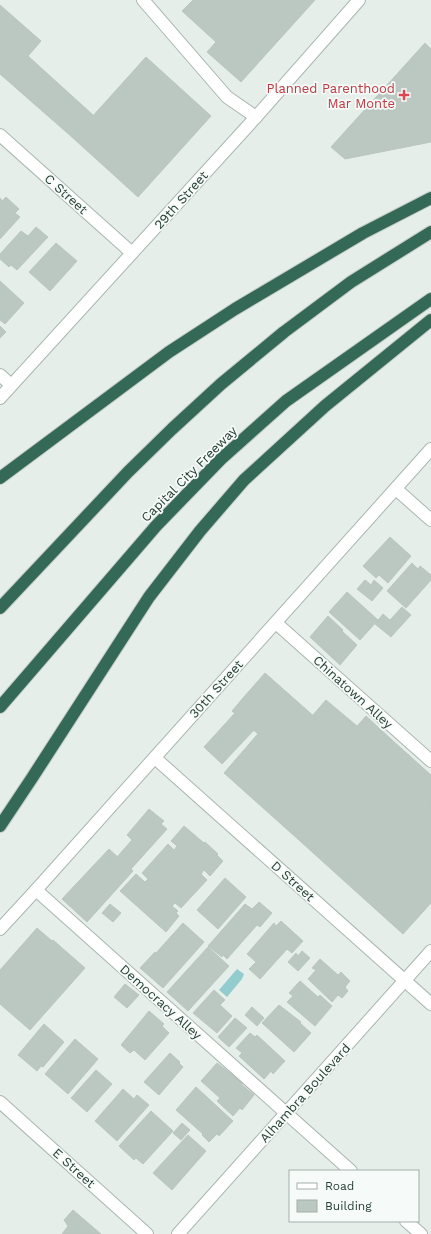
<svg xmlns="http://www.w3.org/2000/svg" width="431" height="1234" viewBox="0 0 431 1234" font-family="'Work Sans',sans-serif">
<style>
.water{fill:#93ccce}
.building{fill:#bbc8c2;stroke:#b9c7bf}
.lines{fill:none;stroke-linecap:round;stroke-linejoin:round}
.minor-casing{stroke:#a9b6af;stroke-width:14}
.highway-casing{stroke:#c2c9c6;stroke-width:14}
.minor{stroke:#fff;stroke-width:12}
.highway{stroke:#346957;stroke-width:12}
.health-dot{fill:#e0444e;stroke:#f6faf8;stroke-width:1.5}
.labels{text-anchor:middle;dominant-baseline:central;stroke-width:3.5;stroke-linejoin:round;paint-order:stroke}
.health-label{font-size:13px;fill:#be3a42;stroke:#f6faf8;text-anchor:end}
.street-label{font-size:13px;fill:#263f35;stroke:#f6faf8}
</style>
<rect width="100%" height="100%" fill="#e6eee9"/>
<polygon class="water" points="237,969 244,974 242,979 227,997 219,990"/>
<g class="building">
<polygon points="193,0 315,0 241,82 207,52 216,42 182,11"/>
<polygon points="0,5 41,41 28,56 93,115 73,138 0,74"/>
<polygon points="425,43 431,49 431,142 345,159 331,147"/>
<polygon points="146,57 211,116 138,197 73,138"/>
<polygon points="6,197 19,209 15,213 20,217 0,239 0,198 2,201"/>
<polygon points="36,227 48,237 17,270 11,265 9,267 0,259 0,254 21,231 28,236"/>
<polygon points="56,243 77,261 50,291 29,272"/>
<polygon points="0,281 24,303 5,324 0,320"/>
<polygon points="0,326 6,332 0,338"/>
<polygon points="390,537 411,556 388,583 379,575 376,578 363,566"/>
<polygon points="412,563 418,569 420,566 431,575 431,580 406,608 387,591"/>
<polygon points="365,580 371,585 374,580 383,588 372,601 357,589"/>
<polygon points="347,592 378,620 360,640 329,612"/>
<polygon points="402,607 411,615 399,628 390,620"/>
<polygon points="383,614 399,628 391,637 375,624"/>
<polygon points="328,616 343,630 342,631 357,645 340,665 310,637"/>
<polygon points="265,673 343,742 321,767 243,698"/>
<polygon points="243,698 269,721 258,734 232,711"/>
<polygon points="326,700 357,726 343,742 313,715"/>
<polygon points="235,713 254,730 222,764 204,747"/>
<polygon points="366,716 392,740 347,790 321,767"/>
<polygon points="269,721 347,790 300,841 224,773"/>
<polygon points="392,740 431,775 431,801 352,888 300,841"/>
<polygon points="431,801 431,903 403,934 352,888"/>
<polygon points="149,809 164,821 161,824 167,829 131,869 117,857 132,840 127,835"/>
<polygon points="184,826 204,843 205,842 218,854 217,855 223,861 210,876 204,870 201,874 207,880 181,908 175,903 172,906 178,911 176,913 179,916 166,932 120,891 136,874 145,882 148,879 142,873 168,844 174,850 177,846 171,841"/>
<polygon points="109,849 133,871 87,922 62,899"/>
<polygon points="225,878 246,897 218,929 197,910"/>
<polygon points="259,902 272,913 260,927 257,925 227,959 223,955 222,957 208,946 245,904 252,909"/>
<polygon points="110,904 121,913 113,922 102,913"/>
<polygon points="281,921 303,941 292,953 287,949 260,979 249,969 256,962 247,954 274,923 276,926"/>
<polygon points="183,923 204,942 163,988 140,968 155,952 156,953"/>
<polygon points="37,928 52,941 53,940 85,968 30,1030 0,1004 0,970"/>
<polygon points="208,947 229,966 188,1011 167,992"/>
<polygon points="302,951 310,958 298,971 288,962 296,953 298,956"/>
<polygon points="320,959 338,975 341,972 350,981 345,987 348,991 342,998 338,995 332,1002 308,979 316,970 312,968"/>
<polygon points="300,981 318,997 320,995 332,1006 315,1026 287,1002 293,996 289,993"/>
<polygon points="125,984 139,995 127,1008 114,997"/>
<polygon points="214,990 225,1000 220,1005 232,1016 217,1033 193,1013"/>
<polygon points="279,1005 301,1022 300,1023 311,1033 294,1052 262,1023"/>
<polygon points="252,1007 264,1018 257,1026 245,1015"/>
<polygon points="149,1011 164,1024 162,1026 169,1033 145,1060 134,1050 130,1053 121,1045"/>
<polygon points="235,1018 247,1028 229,1047 218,1037"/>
<polygon points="44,1024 64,1042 43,1067 41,1066 37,1071 18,1055"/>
<polygon points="250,1033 255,1037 257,1035 285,1061 273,1074 271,1071 264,1079 239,1056 242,1053 236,1048"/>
<polygon points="75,1039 98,1059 68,1094 45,1074"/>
<polygon points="170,1053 180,1062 179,1063 183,1067 159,1095 144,1082"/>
<polygon points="217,1063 243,1083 241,1084 254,1095 242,1110 240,1108 233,1116 217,1101 220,1098 201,1081"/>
<polygon points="96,1070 112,1084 87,1112 71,1098"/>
<polygon points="196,1087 233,1121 219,1136 217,1134 209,1142 202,1135 203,1134 176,1110"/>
<polygon points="123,1089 134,1099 137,1095 149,1105 117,1141 95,1121"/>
<polygon points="151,1111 173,1131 143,1164 136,1158 134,1160 119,1146"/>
<polygon points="182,1123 190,1130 181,1140 173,1133"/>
<polygon points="188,1135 206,1151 172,1190 153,1173"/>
<polygon points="73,1210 101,1234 62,1234 68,1226 64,1220"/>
</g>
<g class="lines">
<g class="minor-casing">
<g id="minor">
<polyline points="143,0 227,97 256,117"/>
<polyline points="0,135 132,253"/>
<polyline points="0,375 11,385"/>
<polyline points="0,398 256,117 359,0"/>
<polyline points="396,489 431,520"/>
<polyline points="276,623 431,761"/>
<polyline points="155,758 431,1004"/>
<polyline points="36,890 351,1171"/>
<polyline points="0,929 36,890 431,449"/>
<polyline points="0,1102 147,1234"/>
<polyline points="406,1221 421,1234"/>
<polyline points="178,1234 431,951"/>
</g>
</g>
<g class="highway-casing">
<g id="highway">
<polyline points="0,478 169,352 235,309 363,233 431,198"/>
<polyline points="0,608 128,472 172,429 221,384 284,332 351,282 431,232"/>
<polyline points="0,707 156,526 221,459 286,401 431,299"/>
<polyline points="0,826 32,778 149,597 200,531 244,480 325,406 431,320"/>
</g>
</g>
<use href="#minor" class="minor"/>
<use href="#highway" class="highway"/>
</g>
<path class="health-dot" d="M402 89h4v4h4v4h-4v4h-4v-4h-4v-4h4z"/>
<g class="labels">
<g class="health-label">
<text x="395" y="88">Planned Parenthood<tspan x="395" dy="15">Mar Monte</tspan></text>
</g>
<g class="street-label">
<text transform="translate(66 194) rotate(42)">C Street</text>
<text transform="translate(181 200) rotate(-48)">29th Street</text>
<text transform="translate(189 474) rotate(-45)">Capital City Freeway</text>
<text transform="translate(216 689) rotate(-48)">30th Street</text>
<text transform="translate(353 692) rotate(42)">Chinatown Alley</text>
<text transform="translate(293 881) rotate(42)">D Street</text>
<text transform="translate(161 1002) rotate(42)">Democracy Alley</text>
<text transform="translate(305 1093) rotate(-48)">Alhambra Boulevard</text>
<text transform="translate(74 1168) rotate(42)">E Street</text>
</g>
</g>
<rect x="289" y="1170" width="130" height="52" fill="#f6faf8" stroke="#a3afaa"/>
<rect x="297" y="1183" width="20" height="6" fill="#ffffff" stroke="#a3afaa"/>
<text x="325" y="1190" font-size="12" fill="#263f35">Road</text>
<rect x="297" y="1200" width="20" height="12" fill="#bbc8c2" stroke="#a3afaa"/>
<text x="325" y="1210" font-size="12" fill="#263f35">Building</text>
</svg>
